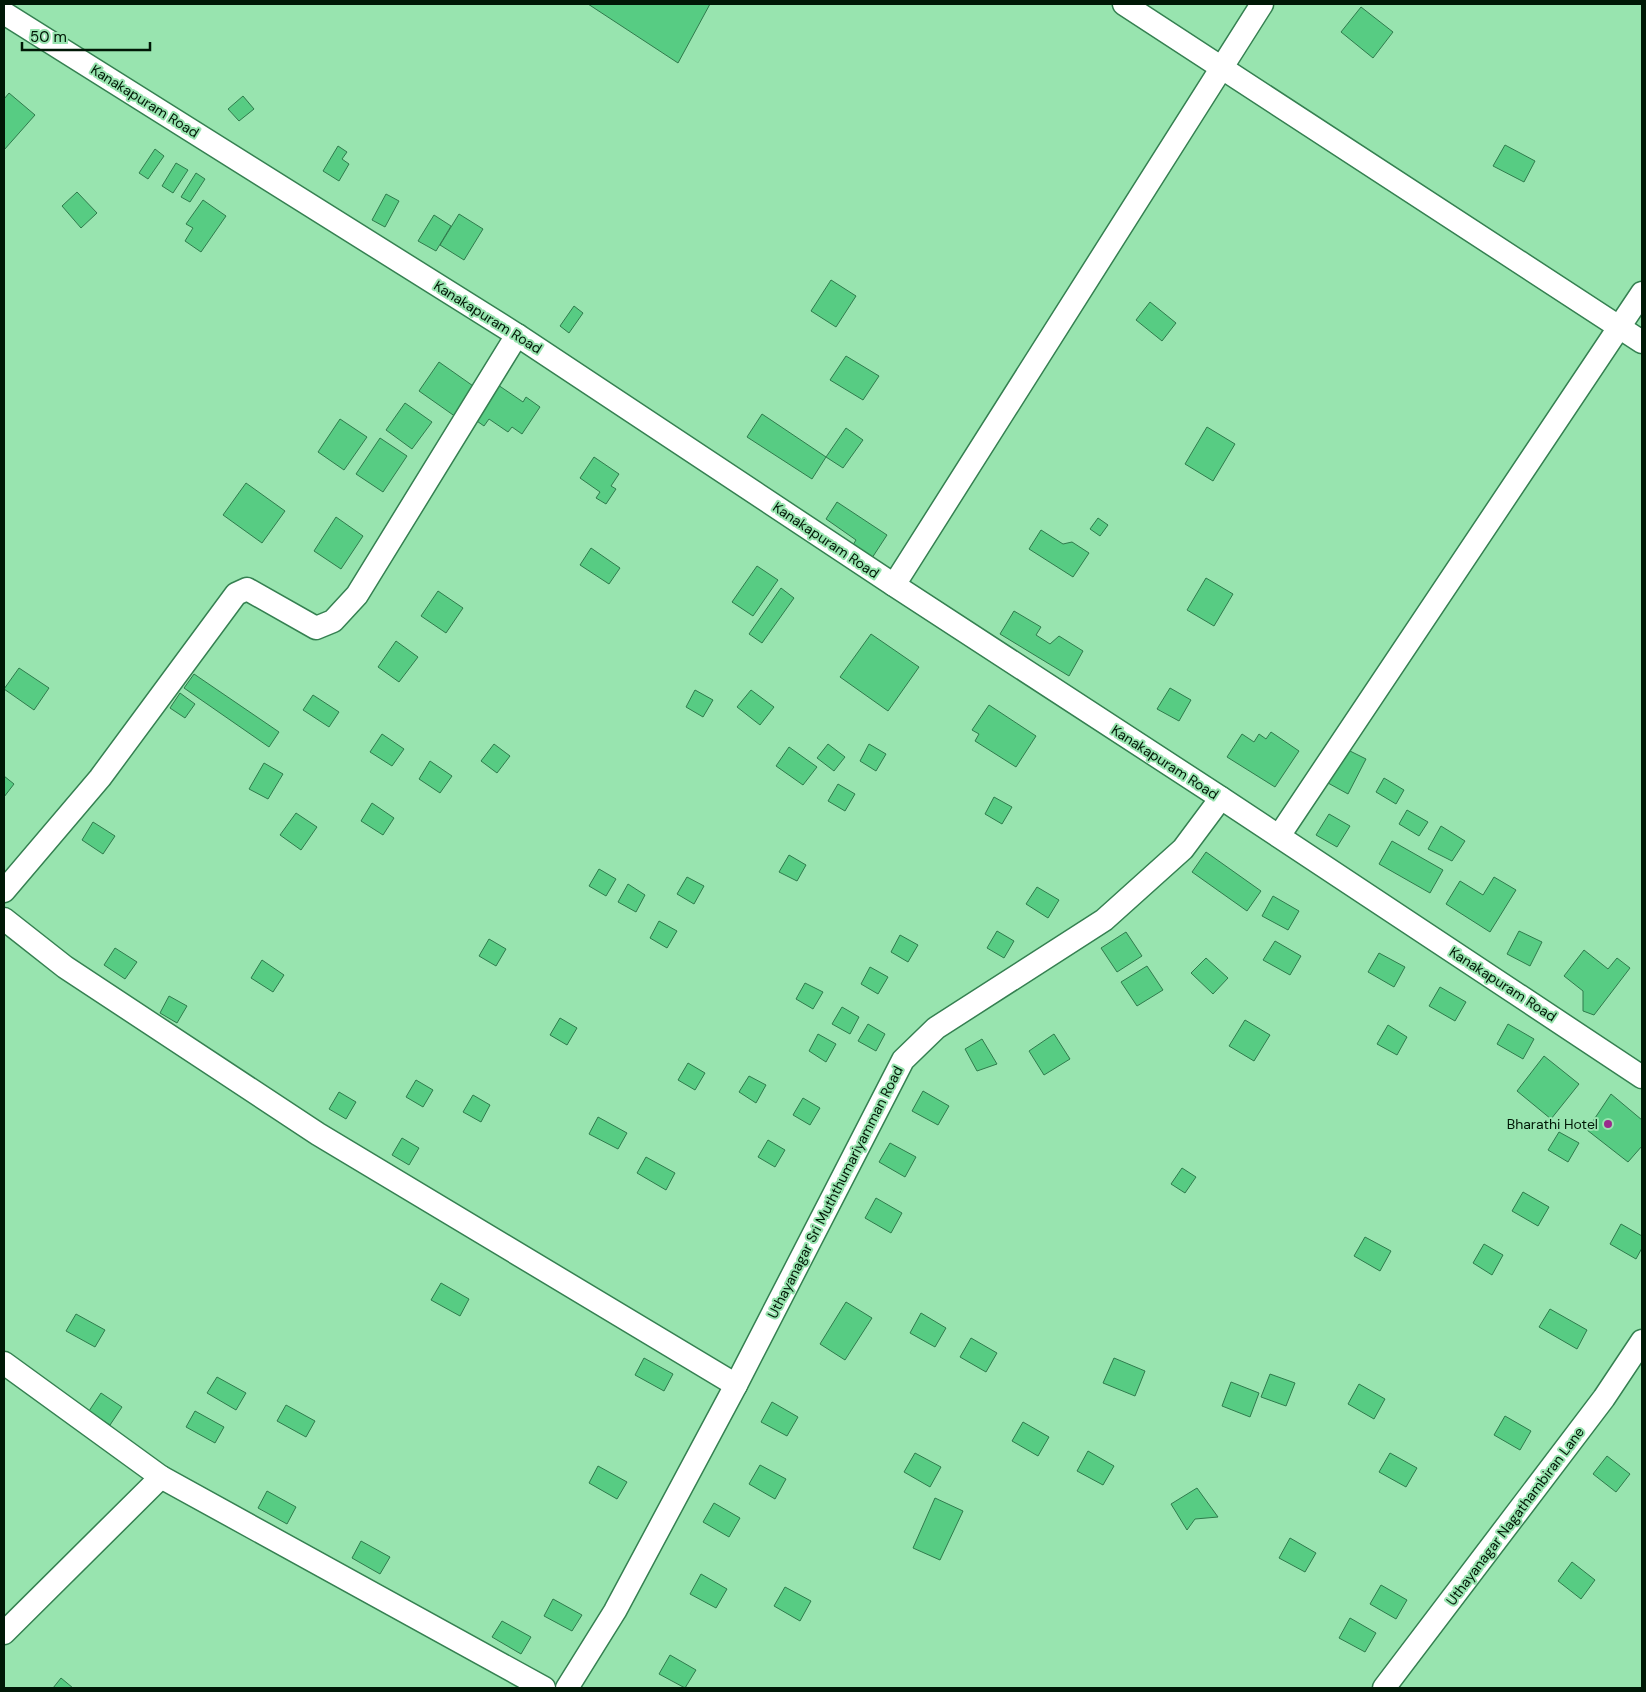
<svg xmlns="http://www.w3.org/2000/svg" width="1646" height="1692" viewBox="0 0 1646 1692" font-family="'DM Sans',sans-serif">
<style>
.building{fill:#57cc83;stroke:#2f7b4c}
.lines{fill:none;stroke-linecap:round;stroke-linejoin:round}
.minor-casing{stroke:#358051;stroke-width:25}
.minor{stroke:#fff;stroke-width:22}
.poi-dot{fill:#9a2c8c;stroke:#98e4af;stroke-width:2}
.labels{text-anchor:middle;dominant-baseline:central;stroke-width:4;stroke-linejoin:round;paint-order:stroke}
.street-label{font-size:14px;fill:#001806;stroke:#98e4af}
.poi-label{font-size:14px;fill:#001806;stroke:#98e4af;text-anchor:end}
</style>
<rect width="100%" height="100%" fill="#98e4af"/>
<g class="building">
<polygon points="588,4 710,4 678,63"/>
<polygon points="1361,7 1393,32 1373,58 1341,32"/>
<polygon points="9,93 35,115 4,150 4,99"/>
<polygon points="243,96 254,109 239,121 228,109"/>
<polygon points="1505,145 1535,161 1524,182 1493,166"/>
<polygon points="338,146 347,152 342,159 349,164 339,181 323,171"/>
<polygon points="155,149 164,156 148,179 139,173"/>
<polygon points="176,163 188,170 173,193 162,186"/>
<polygon points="196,173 205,179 190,202 181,197"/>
<polygon points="77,192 97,213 81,228 62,206"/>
<polygon points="386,194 399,201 385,227 372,220"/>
<polygon points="203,200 226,216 201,252 185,241 193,228 186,224"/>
<polygon points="459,214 483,229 464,260 440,245"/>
<polygon points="434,215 451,226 436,251 418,241"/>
<polygon points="831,280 856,296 836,327 811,311"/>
<polygon points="1150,302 1176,323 1162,341 1136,320"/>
<polygon points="574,306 583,313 569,333 560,326"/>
<polygon points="846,356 879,376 863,400 830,380"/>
<polygon points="439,362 476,388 456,417 419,391"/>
<polygon points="498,385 523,402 526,397 540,407 522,434 512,427 508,432 489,419 484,426 474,419"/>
<polygon points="405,403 432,422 412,449 386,430"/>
<polygon points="762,414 826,457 812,479 747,437"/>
<polygon points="340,419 367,437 344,470 318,452"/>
<polygon points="1207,427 1235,444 1213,481 1185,464"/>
<polygon points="846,428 863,440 843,468 826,457"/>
<polygon points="380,438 407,456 383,492 356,474"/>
<polygon points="594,457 619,474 611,486 616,489 606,504 596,498 600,492 580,478"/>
<polygon points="246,483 285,511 262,543 223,515"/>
<polygon points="837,502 887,535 870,561 851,548 856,540 826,519"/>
<polygon points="336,517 363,536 341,569 314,551"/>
<polygon points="1098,518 1108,525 1100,536 1090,529"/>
<polygon points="1041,530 1063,544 1072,542 1089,553 1073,577 1029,549"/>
<polygon points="591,548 620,568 609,584 580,565"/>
<polygon points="757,566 778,580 753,616 732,602"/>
<polygon points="1206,578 1233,594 1214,626 1187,610"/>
<polygon points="781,588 794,598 762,643 749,634"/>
<polygon points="438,591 463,608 446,633 421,616"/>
<polygon points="1014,611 1041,627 1036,635 1050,644 1059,636 1083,651 1069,676 1000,634"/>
<polygon points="871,634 919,667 888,711 840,677"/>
<polygon points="396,641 418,657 399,682 378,667"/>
<polygon points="19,668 49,688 34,710 4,689"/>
<polygon points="194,674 279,732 269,747 184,688"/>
<polygon points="1170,688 1191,700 1179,721 1157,709"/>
<polygon points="695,690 713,700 703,717 686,707"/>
<polygon points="751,690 774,707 760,725 737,707"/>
<polygon points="180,693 195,704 185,718 170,708"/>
<polygon points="313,695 339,712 329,727 303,710"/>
<polygon points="989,705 1036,736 1016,767 975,741 979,734 972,730"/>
<polygon points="1271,732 1299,751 1275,787 1227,757 1242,734 1254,742 1259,734 1266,739"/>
<polygon points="382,734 404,749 392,766 370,752"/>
<polygon points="494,744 510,756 497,773 481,761"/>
<polygon points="828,744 845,757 834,771 817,758"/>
<polygon points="869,744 886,754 876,771 860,761"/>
<polygon points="789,747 817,767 803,785 776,766"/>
<polygon points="1346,749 1366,759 1348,794 1328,783"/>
<polygon points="430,761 452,776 440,793 419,779"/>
<polygon points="264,763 283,774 268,799 249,789"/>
<polygon points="4,776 14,784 4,797"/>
<polygon points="1384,778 1404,790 1396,804 1376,792"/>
<polygon points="838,784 855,794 845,811 828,801"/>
<polygon points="994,797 1012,807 1002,824 985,814"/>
<polygon points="372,803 394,818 383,835 361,821"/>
<polygon points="1407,810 1428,822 1419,836 1399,824"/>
<polygon points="296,813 317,827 301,850 280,835"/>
<polygon points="1329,814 1350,826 1337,847 1316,835"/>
<polygon points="93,822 115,836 103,854 82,840"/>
<polygon points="1441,826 1465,841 1452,861 1428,849"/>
<polygon points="1392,841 1443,870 1430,893 1379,864"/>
<polygon points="1206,852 1261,891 1247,911 1192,872"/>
<polygon points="789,855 806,865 797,881 779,872"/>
<polygon points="599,869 616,879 606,896 589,886"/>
<polygon points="687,877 704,886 694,904 677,894"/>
<polygon points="1494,877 1516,890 1490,932 1446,904 1460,881 1483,895"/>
<polygon points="628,884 645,895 636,912 618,902"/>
<polygon points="1037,887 1059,900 1048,918 1026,904"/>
<polygon points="1273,896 1299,911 1288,930 1262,916"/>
<polygon points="659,921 677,931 667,948 650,938"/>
<polygon points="997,931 1014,941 1004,958 987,948"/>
<polygon points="1519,931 1542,942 1530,966 1507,954"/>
<polygon points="1126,932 1142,956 1117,972 1101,948"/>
<polygon points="900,935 918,945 908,962 891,952"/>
<polygon points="489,939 506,949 496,966 479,956"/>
<polygon points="1275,941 1301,956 1290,975 1263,960"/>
<polygon points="115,948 137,962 125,979 104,965"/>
<polygon points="1584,950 1608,969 1617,958 1630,968 1594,1015 1583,1011 1583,991 1564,976"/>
<polygon points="1379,953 1405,967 1394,987 1368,972"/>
<polygon points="1206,958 1228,978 1213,994 1191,973"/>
<polygon points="262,960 284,975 273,992 251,978"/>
<polygon points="1147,966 1163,990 1137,1006 1121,982"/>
<polygon points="870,967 888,977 878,994 861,984"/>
<polygon points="805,983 823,992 813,1009 796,999"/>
<polygon points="1440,987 1466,1002 1455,1021 1429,1006"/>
<polygon points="169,996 187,1006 177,1023 160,1013"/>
<polygon points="842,1007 859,1017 850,1034 832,1024"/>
<polygon points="560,1018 577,1028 567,1045 550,1035"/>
<polygon points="1245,1020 1270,1035 1254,1061 1229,1046"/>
<polygon points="868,1024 885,1034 876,1051 858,1041"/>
<polygon points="1508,1024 1534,1039 1523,1059 1497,1044"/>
<polygon points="1388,1025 1407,1037 1397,1055 1377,1044"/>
<polygon points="818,1034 836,1044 826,1062 809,1051"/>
<polygon points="1054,1034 1070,1059 1044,1075 1029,1051"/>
<polygon points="982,1039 997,1064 977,1071 965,1049"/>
<polygon points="1544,1056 1579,1084 1551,1119 1517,1091"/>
<polygon points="688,1063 705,1073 695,1090 678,1080"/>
<polygon points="749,1076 766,1085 756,1103 739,1092"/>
<polygon points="416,1080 433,1090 423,1107 406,1097"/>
<polygon points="923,1091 949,1106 938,1125 912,1111"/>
<polygon points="339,1092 356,1102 346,1119 329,1109"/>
<polygon points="1611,1094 1642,1120 1642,1146 1628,1162 1587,1130"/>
<polygon points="473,1095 490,1105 481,1122 463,1112"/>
<polygon points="803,1098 820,1108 810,1125 793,1115"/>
<polygon points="598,1117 627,1133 618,1149 589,1134"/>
<polygon points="1559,1132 1579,1143 1568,1162 1548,1150"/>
<polygon points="402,1138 419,1148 409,1165 392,1155"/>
<polygon points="768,1140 785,1150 775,1167 758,1157"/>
<polygon points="890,1143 916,1157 905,1177 879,1162"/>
<polygon points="646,1157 675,1173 666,1190 637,1173"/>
<polygon points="1182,1168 1196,1177 1185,1193 1171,1184"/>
<polygon points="1523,1192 1549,1207 1538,1226 1512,1211"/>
<polygon points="876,1198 902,1213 891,1233 865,1218"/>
<polygon points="1621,1224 1642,1236 1642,1248 1636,1259 1610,1244"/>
<polygon points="1365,1237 1391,1251 1380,1271 1354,1256"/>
<polygon points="1484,1244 1503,1255 1492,1275 1473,1263"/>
<polygon points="441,1283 469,1299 460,1316 431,1300"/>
<polygon points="846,1302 872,1318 845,1360 820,1344"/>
<polygon points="1550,1309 1587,1330 1577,1349 1539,1327"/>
<polygon points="921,1313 946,1328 935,1347 910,1333"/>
<polygon points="76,1314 105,1330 95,1347 66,1331"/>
<polygon points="971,1338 997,1353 986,1372 960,1357"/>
<polygon points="644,1358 673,1374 664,1391 635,1375"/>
<polygon points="1114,1358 1145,1371 1135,1396 1103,1383"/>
<polygon points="1270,1374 1295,1383 1286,1406 1261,1397"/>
<polygon points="217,1377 246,1393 236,1410 207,1393"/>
<polygon points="1231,1382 1259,1393 1250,1417 1222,1406"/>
<polygon points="1359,1384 1385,1399 1374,1419 1348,1404"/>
<polygon points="101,1393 122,1407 110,1425 89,1411"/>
<polygon points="772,1402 798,1417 787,1436 761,1422"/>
<polygon points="286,1405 315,1421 306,1437 277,1421"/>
<polygon points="195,1411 224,1427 215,1443 186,1427"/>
<polygon points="1505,1416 1531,1431 1520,1450 1494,1435"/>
<polygon points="1023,1422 1049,1437 1038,1456 1012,1441"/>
<polygon points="1088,1451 1114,1466 1103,1485 1077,1471"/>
<polygon points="915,1453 941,1467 930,1487 904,1472"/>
<polygon points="1390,1453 1417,1468 1406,1487 1379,1472"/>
<polygon points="1607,1456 1630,1474 1616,1492 1593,1474"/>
<polygon points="760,1465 786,1479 775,1499 749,1484"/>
<polygon points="598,1466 627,1482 617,1499 589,1483"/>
<polygon points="1197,1488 1218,1517 1195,1519 1187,1530 1171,1504"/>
<polygon points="267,1491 296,1507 287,1524 258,1508"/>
<polygon points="935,1498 963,1511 940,1560 913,1548"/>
<polygon points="714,1503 740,1518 729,1537 703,1522"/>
<polygon points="1290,1538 1316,1553 1305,1572 1279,1558"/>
<polygon points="361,1541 390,1557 380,1574 352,1558"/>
<polygon points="1572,1562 1595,1580 1581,1599 1558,1581"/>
<polygon points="701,1574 727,1589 716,1608 690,1594"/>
<polygon points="1381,1585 1407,1600 1396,1619 1370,1604"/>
<polygon points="785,1587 811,1601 800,1621 774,1606"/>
<polygon points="553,1599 582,1615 572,1631 544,1616"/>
<polygon points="1350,1618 1376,1633 1365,1652 1339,1638"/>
<polygon points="502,1621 531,1637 521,1654 492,1637"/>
<polygon points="670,1655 696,1670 685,1688 659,1674"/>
<polygon points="61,1678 73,1688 53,1688"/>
</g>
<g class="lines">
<g class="minor-casing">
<g id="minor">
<polyline points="1124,4 1642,342"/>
<polyline points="4,13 517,335 894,585 1221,798 1642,1077"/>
<polyline points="894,585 1262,4"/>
<polyline points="1279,836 1642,293"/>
<polyline points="4,891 100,778 236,594 247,589 316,628 333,621 357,595 517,335"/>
<polyline points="4,919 65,967 318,1134 736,1385"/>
<polyline points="4,1363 161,1477 544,1688"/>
<polyline points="4,1633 161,1477"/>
<polyline points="567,1688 615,1611 736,1385 903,1060 936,1028 1104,920 1183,849 1221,798"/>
<polyline points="1384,1688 1604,1398 1642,1341"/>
</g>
</g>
<use href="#minor" class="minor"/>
</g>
<circle class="poi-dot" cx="1608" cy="1124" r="5"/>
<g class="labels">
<g class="street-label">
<text transform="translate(145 101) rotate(32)">Kanakapuram Road</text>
<text transform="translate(488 317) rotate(32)">Kanakapuram Road</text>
<text transform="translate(826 540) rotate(34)">Kanakapuram Road</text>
<text transform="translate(1165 762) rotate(33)">Kanakapuram Road</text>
<text transform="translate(1503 984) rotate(33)">Kanakapuram Road</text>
<text transform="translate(835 1192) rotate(-63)">Uthayanagar Sri Muththumariyamman Road</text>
<text transform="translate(1515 1516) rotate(-53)">Uthayanagar Nagathambiran Lane</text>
</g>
<g class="poi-label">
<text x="1598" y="1124">Bharathi Hotel</text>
</g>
</g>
<rect width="1646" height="1692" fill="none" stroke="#001806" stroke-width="10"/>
<path d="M22 42v8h128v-8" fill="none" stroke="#001806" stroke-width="2.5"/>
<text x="30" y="42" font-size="15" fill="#001806" stroke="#98e4af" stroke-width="4" paint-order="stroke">50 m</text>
</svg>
